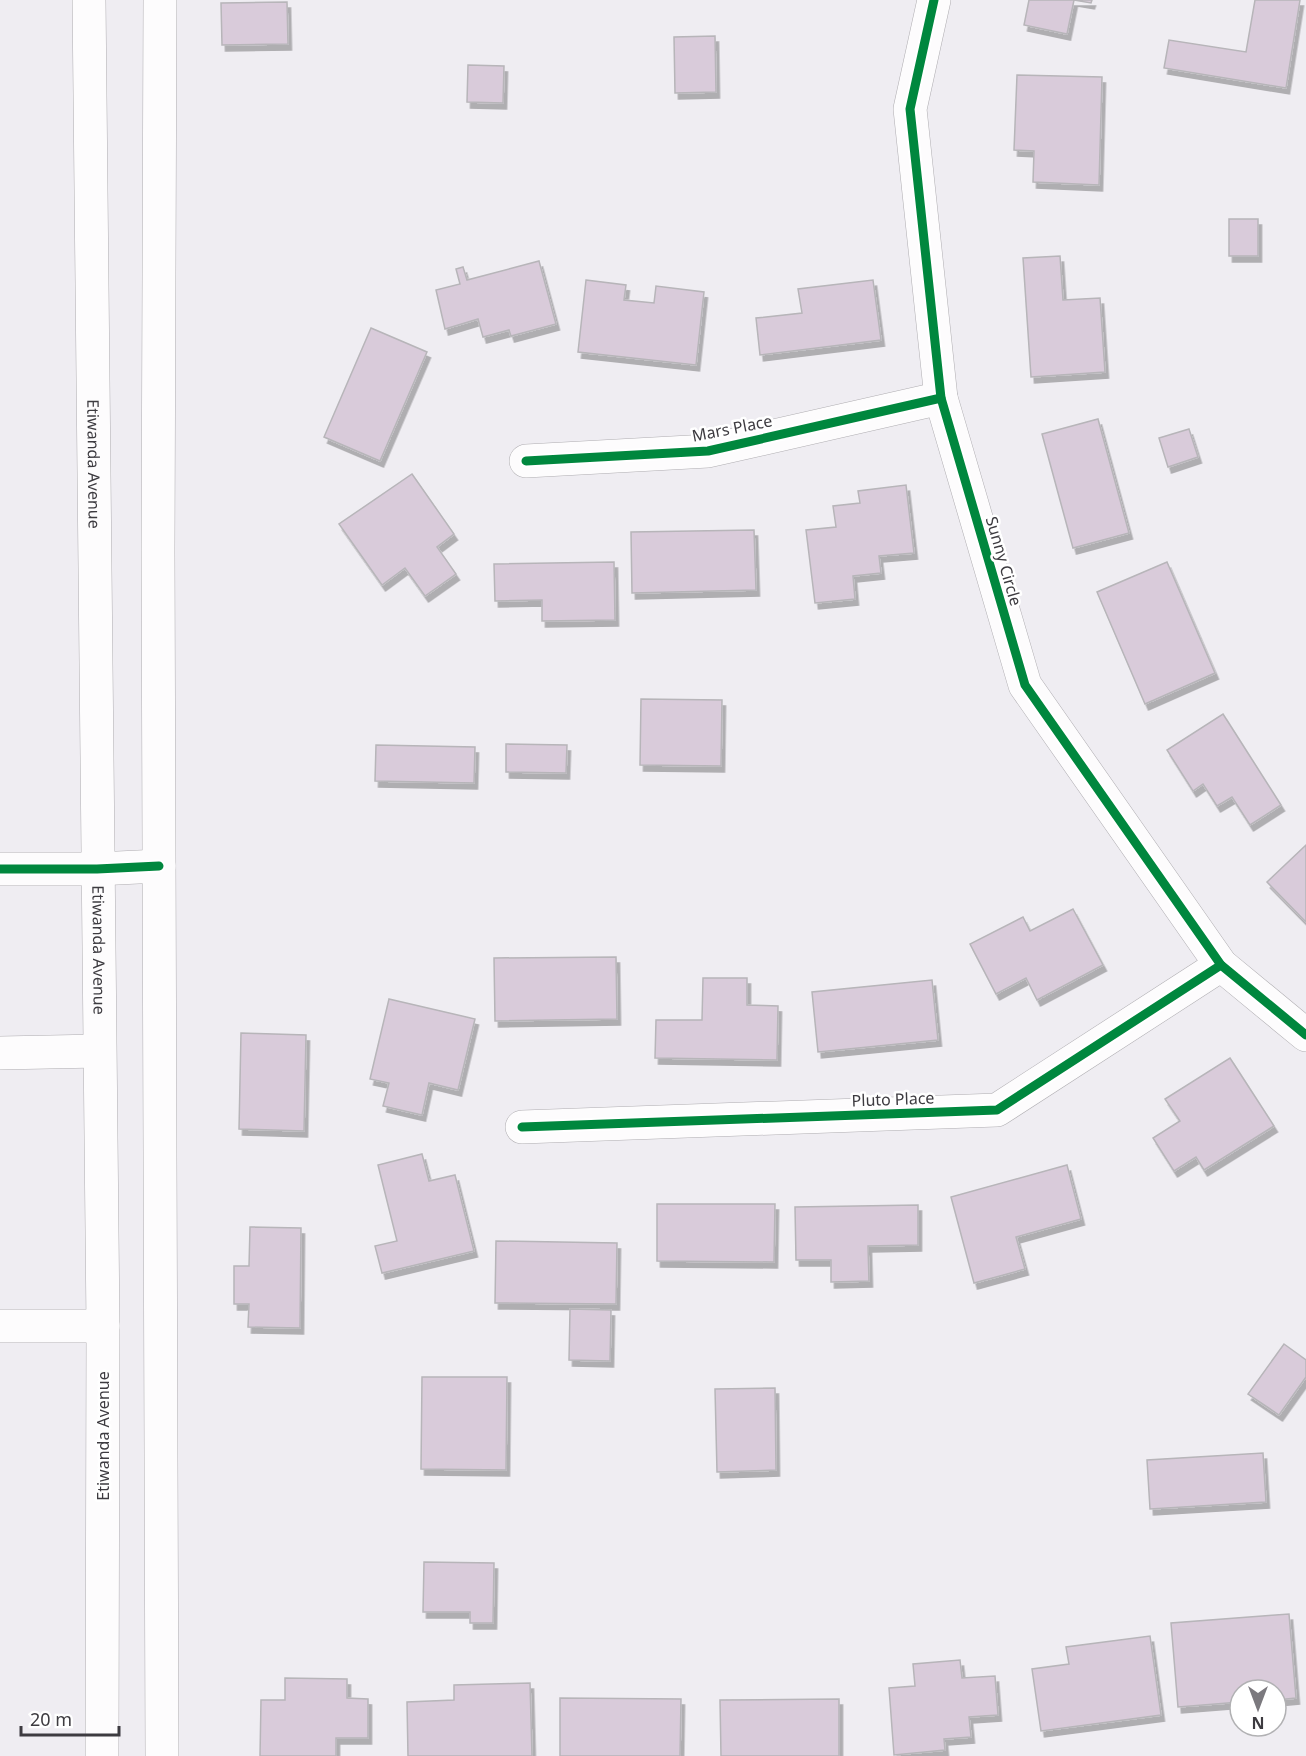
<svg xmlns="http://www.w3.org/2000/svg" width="1306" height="1756" viewBox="0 0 1306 1756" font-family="'Noto Sans',sans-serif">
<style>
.building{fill:#d9cbda;stroke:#b7b5b9;stroke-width:1.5;filter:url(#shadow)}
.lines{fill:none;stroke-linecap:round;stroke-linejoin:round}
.minor-casing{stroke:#afadb1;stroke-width:34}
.major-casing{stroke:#afadb1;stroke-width:34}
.minor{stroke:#fdfcfd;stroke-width:33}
.major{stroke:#fdfcfd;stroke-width:33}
.cycleway-casing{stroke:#fff;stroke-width:13}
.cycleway{stroke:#00873e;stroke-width:9}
.labels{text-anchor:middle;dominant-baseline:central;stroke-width:5;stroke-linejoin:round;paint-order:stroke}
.street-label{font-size:16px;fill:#3d3b40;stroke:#fff}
</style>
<defs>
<filter id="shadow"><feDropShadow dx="3.5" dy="6" stdDeviation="0" flood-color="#0004"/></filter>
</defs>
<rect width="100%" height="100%" fill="#efedf2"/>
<g class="building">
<polygon points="1029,0 1092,0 1091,3 1074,0 1067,34 1024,25"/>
<polygon points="1255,0 1300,0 1286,88 1164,68 1169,40 1246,52"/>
<polygon points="287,2 288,44 222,45 221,3"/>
<polygon points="715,36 716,92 675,93 674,37"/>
<polygon points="468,65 504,66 503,103 467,102"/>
<polygon points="1017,75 1102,77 1099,185 1033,182 1034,151 1014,150"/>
<rect x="1229" y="219" width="29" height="37"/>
<polygon points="1060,256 1063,300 1100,298 1105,372 1031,377 1023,258"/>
<polygon points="539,261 556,324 511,336 509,330 483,337 478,319 445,329 436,290 460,284 456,269 463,267 467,280"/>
<polygon points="586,280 626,285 624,300 654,303 656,286 704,292 696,365 578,352"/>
<polygon points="873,280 881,340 760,355 756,318 802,313 798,289"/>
<polygon points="371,328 427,352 380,461 324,437"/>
<polygon points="1098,419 1129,533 1073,548 1042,434"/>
<polygon points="1189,429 1198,457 1168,467 1159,438"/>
<polygon points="412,474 454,534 437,547 456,574 425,596 405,568 382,585 339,524"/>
<polygon points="906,485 914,553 879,556 881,573 853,576 855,599 815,603 806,530 836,527 833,506 860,503 858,491"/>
<polygon points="754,530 756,590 632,593 631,532"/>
<polygon points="614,562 615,620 542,621 542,600 495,601 494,564"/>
<polygon points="1167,562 1215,673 1145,704 1097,592"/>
<polygon points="641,699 722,700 721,766 640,765"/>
<polygon points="1223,714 1281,805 1250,825 1232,797 1217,806 1203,784 1193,791 1167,750"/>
<polygon points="506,744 567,745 566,773 506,772"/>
<polygon points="376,745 475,747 474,783 375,781"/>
<polygon points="1306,845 1306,922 1267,882"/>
<polygon points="1073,909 1103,965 1037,1000 1026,978 996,994 970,944 1023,917 1030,931"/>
<polygon points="616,957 617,1019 495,1021 494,958"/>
<polygon points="703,978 747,978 747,1005 778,1006 777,1060 655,1058 656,1020 702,1020"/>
<polygon points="932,980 938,1040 818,1052 812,992"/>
<polygon points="389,999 475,1019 458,1090 429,1083 422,1115 383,1106 389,1083 370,1079"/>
<polygon points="241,1033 306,1035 304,1131 239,1129"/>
<polygon points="1230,1058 1274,1126 1204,1170 1196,1157 1174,1171 1153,1138 1180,1121 1165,1099"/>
<polygon points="422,1154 429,1181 455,1175 474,1251 382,1273 375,1246 397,1241 378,1165"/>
<polygon points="1067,1165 1081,1219 1016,1237 1025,1269 974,1283 951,1197"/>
<polygon points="657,1204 775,1204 774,1262 657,1261"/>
<polygon points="918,1205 918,1245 868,1246 869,1281 831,1282 831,1260 796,1260 795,1207"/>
<polygon points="250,1227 301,1228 300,1328 248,1327 249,1304 234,1304 234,1266 249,1266"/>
<polygon points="496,1241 617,1243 616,1304 495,1303"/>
<polygon points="570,1309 611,1310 610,1361 569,1360"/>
<polygon points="1284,1344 1306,1360 1306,1377 1279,1415 1248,1394"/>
<polygon points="422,1377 507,1377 506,1470 421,1469"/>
<polygon points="775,1388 776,1470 717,1472 715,1389"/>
<polygon points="1263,1453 1266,1502 1150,1509 1147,1460"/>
<polygon points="424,1562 494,1563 493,1623 470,1623 470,1612 423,1612"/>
<polygon points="1289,1614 1296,1698 1276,1700 1276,1690 1240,1690 1240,1702 1178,1707 1171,1623"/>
<polygon points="1150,1636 1161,1715 1041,1731 1032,1669 1069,1664 1066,1647"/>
<polygon points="960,1660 962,1678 995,1676 998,1715 969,1717 971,1737 944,1739 945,1750 894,1755 889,1688 915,1686 913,1664"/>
<polygon points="285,1678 347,1679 347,1698 368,1699 368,1738 336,1738 336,1756 260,1756 261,1700 285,1700"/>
<polygon points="530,1683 532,1756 408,1756 407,1702 454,1700 454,1685"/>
<polygon points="560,1698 681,1699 680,1756 560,1756"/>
<polygon points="839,1699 839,1756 721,1756 720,1700"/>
</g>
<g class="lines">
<g class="minor-casing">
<g id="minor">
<polyline points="934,0 910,109 941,398 1025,685 1221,965 1306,1035"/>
<polyline points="526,461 708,451 941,398"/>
<polyline points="0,869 97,869 159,866"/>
<polyline points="0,1053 99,1051"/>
<polyline points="522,1127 997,1110 1221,965"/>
<polyline points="0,1326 103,1326"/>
</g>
</g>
<g class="major-casing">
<g id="major">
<path id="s1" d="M89 0 103 1326 102 1756"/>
<polyline points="160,0 158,550 162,1756"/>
</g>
</g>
<use href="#minor" class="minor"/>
<use href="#major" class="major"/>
<g class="cycleway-casing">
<g id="cycleway">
<polyline points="934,0 910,109 941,398 1025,685 1221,965 1306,1035"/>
<polyline points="526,461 708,451 941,398"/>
<polyline points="0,869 97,869 159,866"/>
<polyline points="522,1127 997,1110 1221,965"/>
</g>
</g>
<use href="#cycleway" class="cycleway"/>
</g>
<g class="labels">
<g class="street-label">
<text transform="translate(732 428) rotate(-11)">Mars Place</text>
<text stroke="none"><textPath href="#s1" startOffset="464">Etiwanda Avenue</textPath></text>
<text transform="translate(1004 561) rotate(74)">Sunny Circle</text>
<text stroke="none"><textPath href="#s1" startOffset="950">Etiwanda Avenue</textPath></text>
<text transform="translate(893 1099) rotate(-2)">Pluto Place</text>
<text transform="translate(103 1436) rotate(-90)">Etiwanda Avenue</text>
</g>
</g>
<g transform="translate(1258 1708) rotate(180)"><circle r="28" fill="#ffffff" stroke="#b1b1b3" stroke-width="1.5"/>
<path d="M0-4.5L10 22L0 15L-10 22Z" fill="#7b797e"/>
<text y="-9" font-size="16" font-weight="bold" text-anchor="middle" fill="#3d3b40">N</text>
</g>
<path d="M21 1726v9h98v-9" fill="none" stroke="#3d3b40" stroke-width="3"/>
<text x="30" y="1726" font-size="18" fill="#3d3b40" stroke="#ffffff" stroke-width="4.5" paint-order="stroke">20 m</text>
</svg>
